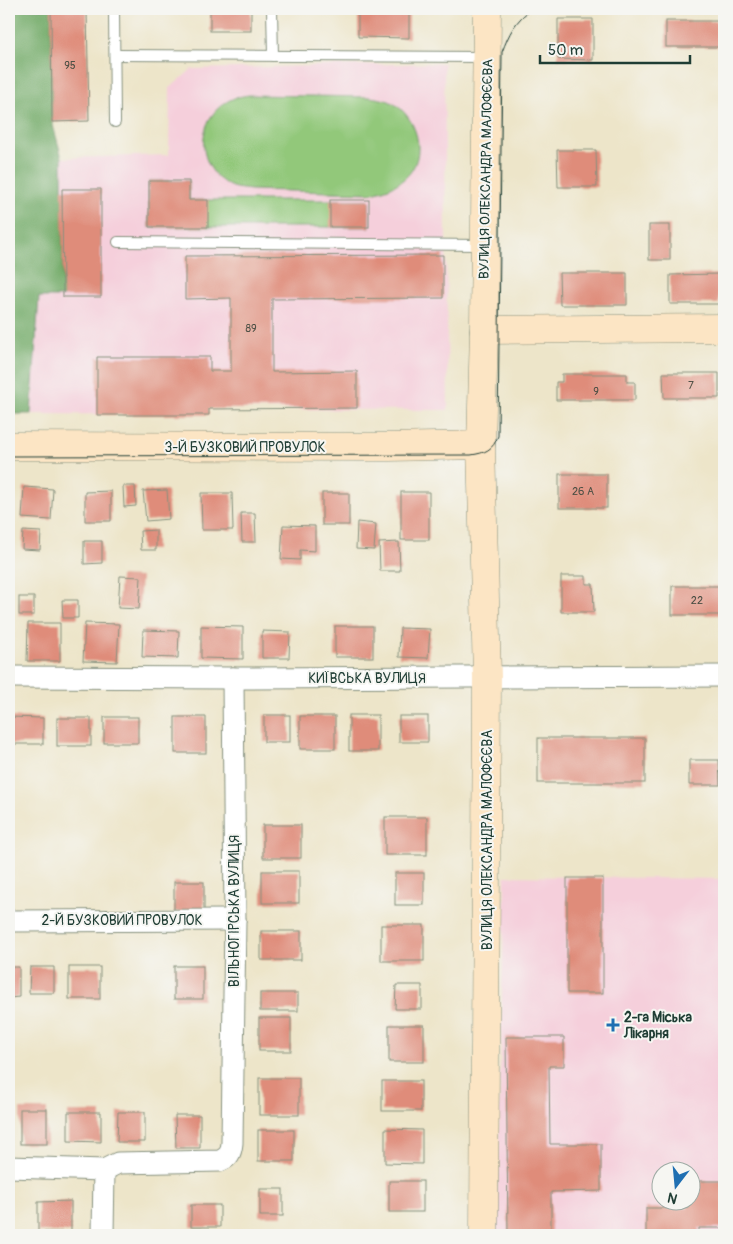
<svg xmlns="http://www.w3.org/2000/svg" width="733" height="1244" viewBox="0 0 733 1244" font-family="Pangolin,sans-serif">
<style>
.built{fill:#f5cfdb;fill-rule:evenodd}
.green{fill:#92c87a;stroke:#588257}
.forest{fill:#75ac6a;stroke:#4a744f}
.building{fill:#df8c7a}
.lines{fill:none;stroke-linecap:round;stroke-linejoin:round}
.lane-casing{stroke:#86917e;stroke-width:12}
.street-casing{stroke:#86917e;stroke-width:23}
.secondary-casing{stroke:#86917e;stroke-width:29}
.lane{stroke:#fff;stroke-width:10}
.street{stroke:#fff;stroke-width:21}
.secondary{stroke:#fce5c4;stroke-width:28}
.tram{stroke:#1f3d34;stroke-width:1}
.poi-dot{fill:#1f6fb2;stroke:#f6f6f2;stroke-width:2}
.labels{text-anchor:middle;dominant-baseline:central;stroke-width:4;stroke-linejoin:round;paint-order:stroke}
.number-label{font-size:11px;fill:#4f5146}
.street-label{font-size:14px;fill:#1f3d34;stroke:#f6f6f2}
.poi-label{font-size:14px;font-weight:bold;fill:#1f3d34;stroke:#f6f6f2;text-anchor:start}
</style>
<rect width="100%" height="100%" fill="#f6f6f2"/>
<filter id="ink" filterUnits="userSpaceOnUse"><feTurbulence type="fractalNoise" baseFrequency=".02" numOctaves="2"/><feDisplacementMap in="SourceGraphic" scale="10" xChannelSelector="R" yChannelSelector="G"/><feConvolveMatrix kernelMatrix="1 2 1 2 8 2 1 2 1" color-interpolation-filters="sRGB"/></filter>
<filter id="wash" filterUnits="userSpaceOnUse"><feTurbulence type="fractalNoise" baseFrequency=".0096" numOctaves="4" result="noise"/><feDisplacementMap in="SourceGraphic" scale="20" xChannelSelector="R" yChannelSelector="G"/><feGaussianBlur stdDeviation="1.12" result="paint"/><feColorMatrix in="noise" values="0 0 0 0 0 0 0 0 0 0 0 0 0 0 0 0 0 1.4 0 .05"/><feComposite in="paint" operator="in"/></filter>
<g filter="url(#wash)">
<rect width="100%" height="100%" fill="#ede5c9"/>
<g class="built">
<polygon points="444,63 448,410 209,409 209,415 31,414 39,296 63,296 62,158 169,155 170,88 192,69"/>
<path d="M505 876 724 879V1235H496ZM660 1172H690V1202H660Z"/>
</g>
<g class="green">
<path d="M249 95 370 97C376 98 383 99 389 101 417 114 430 157 404 179 394 187 384 190 372 193L251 190C245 189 238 189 232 187 195 170 194 118 230 100 235 97 243 96 249 95Z"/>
<polygon points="149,181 189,181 189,200 369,200 369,227 149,227"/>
</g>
<polygon class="forest" points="9,9 51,9 52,122 62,158 63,297 39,297 31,414 9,414"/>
<g id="blocks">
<g class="building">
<polygon points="51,9 87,9 89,121 52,122"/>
<rect x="210" y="9" width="41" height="22"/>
<polygon points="358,9 409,9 409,38 358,37"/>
<polygon points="558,19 593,19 593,60 558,59"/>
<rect x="666" y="21" width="58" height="26"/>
<polygon points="557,150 596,150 597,187 558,187"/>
<polygon points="149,181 189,181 189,200 208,200 208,227 149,227"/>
<polygon points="62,189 101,189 101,297 63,297"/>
<rect x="330" y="200" width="39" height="27"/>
<rect x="649" y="225" width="21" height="35"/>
<polygon points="443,255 443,298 272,299 272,372 357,371 357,408 209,409 209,415 97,415 97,357 210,357 210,371 231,371 231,298 185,299 185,256"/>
<polygon points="559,273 627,273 627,305 560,305"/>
<polygon points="719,274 719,304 670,304 670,275"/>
<polygon points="663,373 719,373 719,398 664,398"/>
<polygon points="562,374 627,374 627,382 635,382 635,400 556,400 556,382 562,382"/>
<rect x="559" y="474" width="48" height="34"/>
<polygon points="123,486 135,486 136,506 124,507"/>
<polygon points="24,487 53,489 51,520 22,518"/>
<polygon points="167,490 169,519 146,521 143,491"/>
<polygon points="111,491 111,521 85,521 85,492"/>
<rect x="401" y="492" width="28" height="48"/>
<polygon points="201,493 232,493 233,530 202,530"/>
<rect x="322" y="493" width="27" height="32"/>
<polygon points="241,513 255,513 256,542 242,542"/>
<polygon points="357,522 376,524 374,550 356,549"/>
<polygon points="283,525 315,526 315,551 300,550 300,560 281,559"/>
<polygon points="156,530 156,550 141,550 140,531"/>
<polygon points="23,531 41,532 40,550 22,549"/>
<polygon points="84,541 102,541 102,563 84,564"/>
<polygon points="399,542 400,571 380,571 379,543"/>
<polygon points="120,576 141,577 139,609 118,608"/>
<polygon points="561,576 586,576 586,584 593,584 594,612 561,612"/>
<rect x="672" y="586" width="50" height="29"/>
<rect x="19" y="597" width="15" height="18"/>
<polygon points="62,600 78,600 78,618 63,618"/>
<polygon points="28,623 60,623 60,661 27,661"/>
<polygon points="85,623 119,624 117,662 83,661"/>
<polygon points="201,626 243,627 243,659 201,658"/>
<rect x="335" y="626" width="38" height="31"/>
<polygon points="400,628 430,629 428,658 399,657"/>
<polygon points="143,630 179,631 178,658 142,657"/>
<polygon points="262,631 290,632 289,658 262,658"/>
<rect x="264" y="715" width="26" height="27"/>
<rect x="349" y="715" width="29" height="36"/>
<rect x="300" y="716" width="35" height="33"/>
<rect x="399" y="716" width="29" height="26"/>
<polygon points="9,717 43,718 43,744 9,744"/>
<rect x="104" y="717" width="34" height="26"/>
<rect x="175" y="717" width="31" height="36"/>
<rect x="57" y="718" width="34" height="28"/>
<rect x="538" y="738" width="107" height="45"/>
<polygon points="689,760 719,760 720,785 689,785"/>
<rect x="385" y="817" width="42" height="38"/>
<rect x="263" y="825" width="38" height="33"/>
<rect x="262" y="871" width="37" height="32"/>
<rect x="395" y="873" width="29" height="32"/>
<rect x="567" y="878" width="36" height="115"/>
<rect x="174" y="882" width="30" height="30"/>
<rect x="381" y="925" width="43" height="36"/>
<rect x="261" y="931" width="40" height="29"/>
<rect x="174" y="966" width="29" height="33"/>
<polygon points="9,967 19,967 19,997 9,998"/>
<polygon points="30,967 54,967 54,993 29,993"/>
<rect x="69" y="967" width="31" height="32"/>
<polygon points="396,985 422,985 422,1009 395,1009"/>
<rect x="260" y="993" width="38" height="18"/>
<rect x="259" y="1018" width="32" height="33"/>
<rect x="389" y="1025" width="35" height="37"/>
<polygon points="506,1037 564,1037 564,1066 549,1066 550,1144 601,1144 601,1191 551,1192 551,1235 508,1235"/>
<rect x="259" y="1078" width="40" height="37"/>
<rect x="382" y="1081" width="39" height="30"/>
<rect x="20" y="1109" width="27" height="35"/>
<polygon points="68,1112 101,1112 101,1142 68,1141"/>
<polygon points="118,1112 145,1112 145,1142 117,1142"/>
<polygon points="175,1115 200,1115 200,1148 176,1148"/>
<polygon points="385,1129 422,1130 422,1164 385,1163"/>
<rect x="258" y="1130" width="36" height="31"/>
<rect x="389" y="1181" width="34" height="31"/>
<polygon points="690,1181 724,1181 724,1228 699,1228 699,1235 646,1235 646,1208 688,1208 688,1202 690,1202"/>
<rect x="260" y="1189" width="23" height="27"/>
<polygon points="71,1201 71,1232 38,1232 38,1202"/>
<rect x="191" y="1205" width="29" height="22"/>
</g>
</g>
</g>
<g filter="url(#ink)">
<use href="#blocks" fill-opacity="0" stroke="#86917e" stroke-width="1"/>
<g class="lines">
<g class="lane-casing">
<g id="lane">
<polyline points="114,9 115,122"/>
<polyline points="272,9 273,56"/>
<polyline points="116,55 487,57"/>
<polyline points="118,242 483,245"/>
</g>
</g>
<g class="street-casing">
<g id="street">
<polyline points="9,677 233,678 724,676"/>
<polyline points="9,921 235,920"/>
<path d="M9 1167 104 1170 118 1163 220 1161C229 1157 231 1153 232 1143L235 920 233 678"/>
<polyline points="103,1235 104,1170"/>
</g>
</g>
<g class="secondary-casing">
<g id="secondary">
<polyline points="484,330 724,328"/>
<polyline points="9,446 389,447 481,445"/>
<polyline points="484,1235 487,677 481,445 484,330 487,9"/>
</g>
</g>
<use href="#lane" class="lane"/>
<use href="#street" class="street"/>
<use href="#secondary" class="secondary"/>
<path class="tram" d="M9 456 471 455C485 453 493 450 498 436L502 52C509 34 515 20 532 9"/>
</g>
</g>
<path class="poi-dot" d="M610.5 1017.5h5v5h5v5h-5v5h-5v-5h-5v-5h5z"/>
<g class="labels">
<g class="number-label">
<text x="70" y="65">95</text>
<text x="251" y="328">89</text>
<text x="691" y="385">7</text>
<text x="596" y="391">9</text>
<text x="583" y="491">26 А</text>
<text x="697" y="600">22</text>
</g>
<g class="street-label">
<text transform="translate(486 169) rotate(-89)">ВУЛИЦЯ ОЛЕКСАНДРА МАЛОФЄЄВА</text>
<text x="245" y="447">3-Й БУЗКОВИЙ ПРОВУЛОК</text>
<text x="367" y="678">КИЇВСЬКА ВУЛИЦЯ</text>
<text transform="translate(487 840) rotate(-90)">ВУЛИЦЯ ОЛЕКСАНДРА МАЛОФЄЄВА</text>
<text transform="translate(234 911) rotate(-90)">ВІЛЬНОГІРСЬКА ВУЛИЦЯ</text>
<text x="122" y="920">2-Й БУЗКОВИЙ ПРОВУЛОК</text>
</g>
<g class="poi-label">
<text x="624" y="1017">2-га Міська<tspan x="624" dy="16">Лікарня</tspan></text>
</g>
</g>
<rect width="733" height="1244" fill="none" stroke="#f6f6f2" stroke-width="30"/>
<g transform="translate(676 1186) rotate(196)"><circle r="24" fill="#f6f6f2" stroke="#a0aca6"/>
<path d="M0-4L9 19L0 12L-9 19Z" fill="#1f6fb2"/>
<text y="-8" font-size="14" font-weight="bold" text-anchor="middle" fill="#1f3d34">N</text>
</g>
<path d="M540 55v8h150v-8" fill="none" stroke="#1f3d34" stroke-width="2.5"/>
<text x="548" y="55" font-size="15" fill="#1f3d34" stroke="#f6f6f2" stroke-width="4" paint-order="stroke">50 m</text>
</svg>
